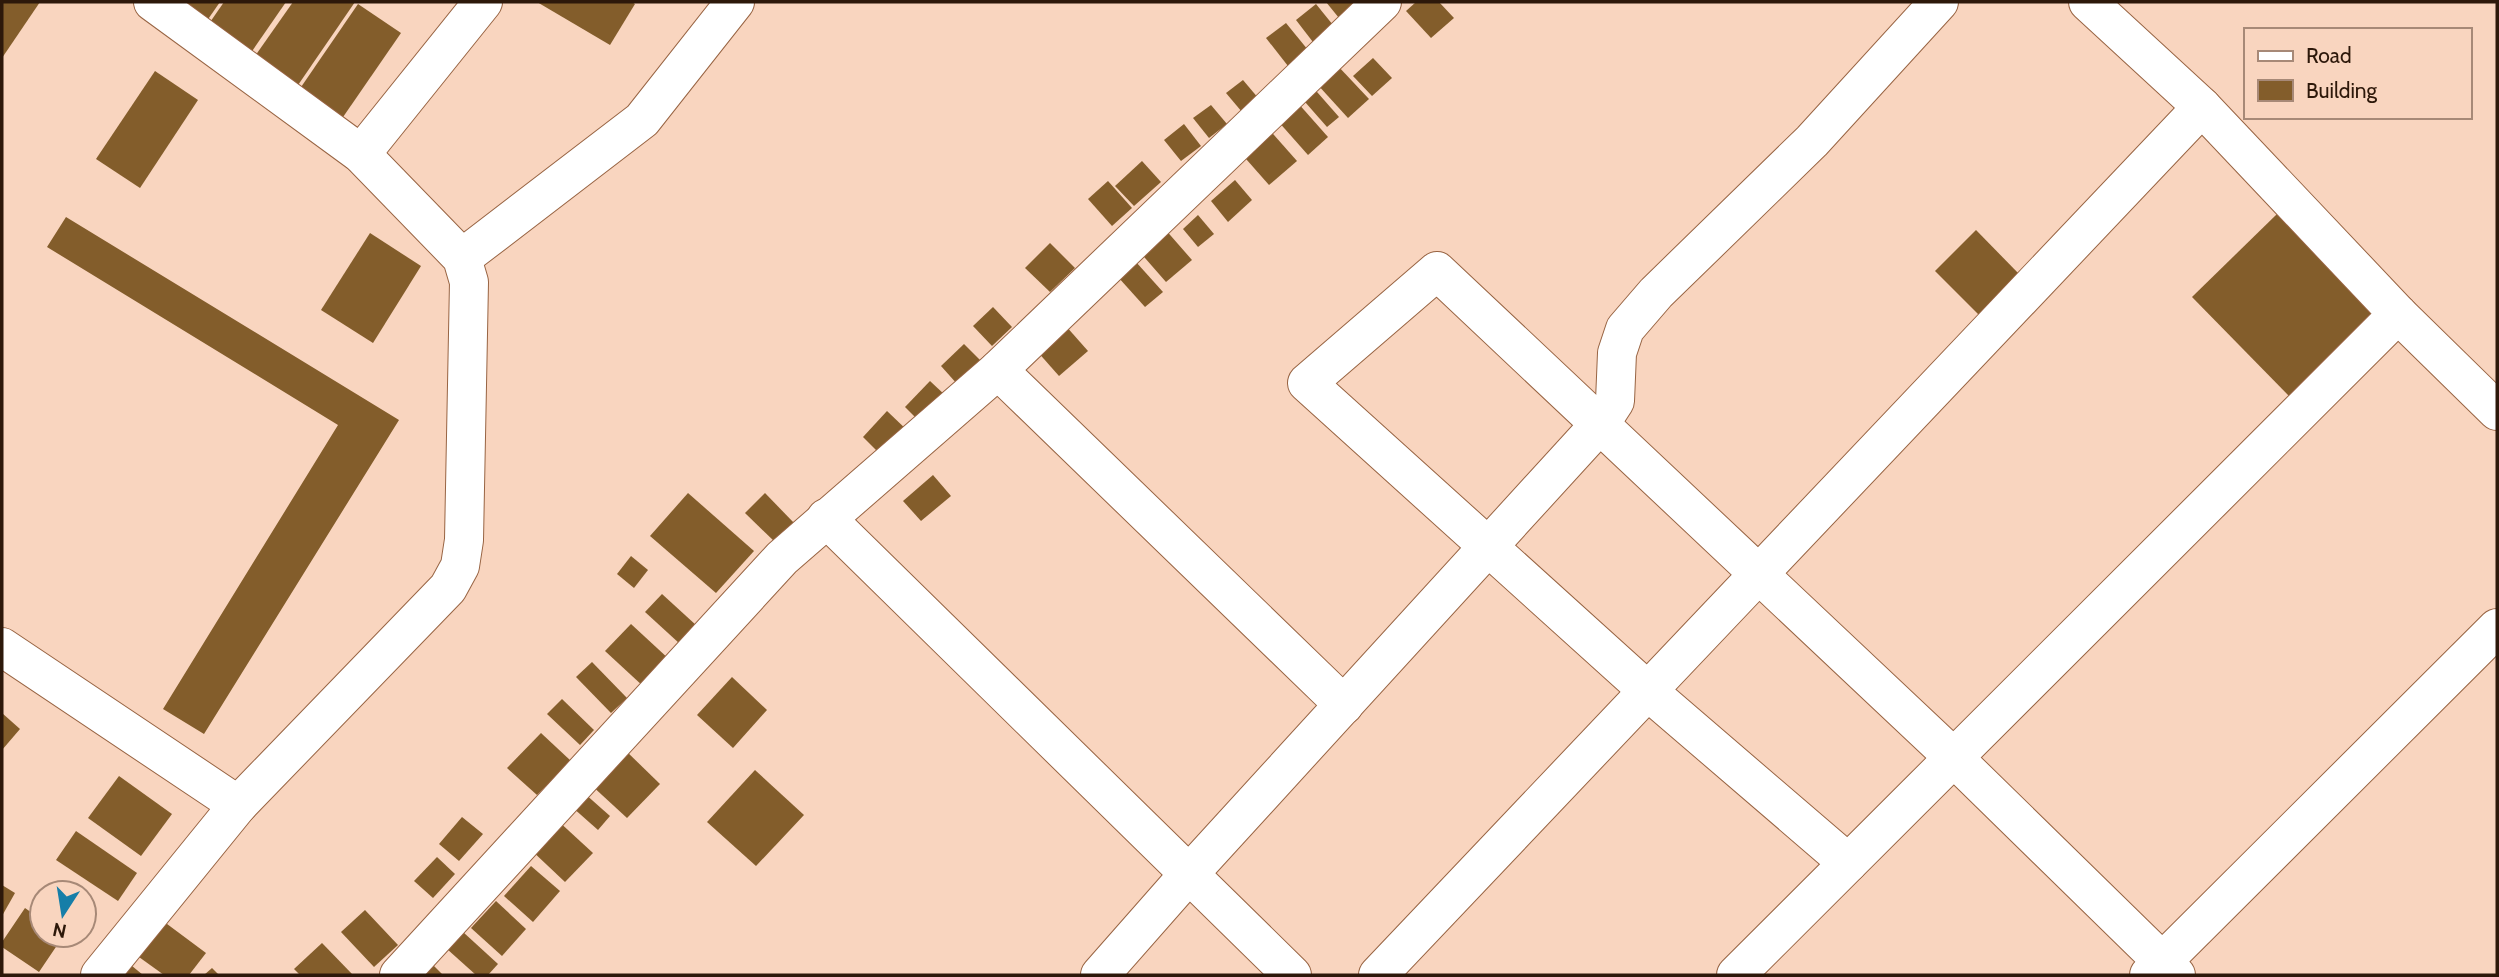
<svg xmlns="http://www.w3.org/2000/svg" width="2499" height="977" viewBox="0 0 2499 977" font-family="Cabin,sans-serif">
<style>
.building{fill:#835d2b}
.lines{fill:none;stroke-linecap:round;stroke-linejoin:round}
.minor-casing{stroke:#986443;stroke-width:40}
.minor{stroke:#fff;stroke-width:38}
</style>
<rect width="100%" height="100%" fill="#f9d5bf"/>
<g class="building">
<polygon points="2,2 40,2 2,58"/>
<polygon points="170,2 220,2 204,25"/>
<polygon points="224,2 286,2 248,57 206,28"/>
<polygon points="293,2 355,2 296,88 253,59"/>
<polygon points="537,2 632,2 635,4 610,45"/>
<polygon points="1326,2 1361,2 1339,18"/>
<polygon points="1416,2 1439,2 1454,18 1431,38 1406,11"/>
<polygon points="358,4 401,33 341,120 299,90"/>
<polygon points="1316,4 1337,30 1316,46 1296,20"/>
<polygon points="1286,23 1308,50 1288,66 1266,38"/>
<polygon points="1373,58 1392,78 1372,96 1353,76"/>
<polygon points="1337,65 1369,99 1348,118 1317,84"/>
<polygon points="155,71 198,100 140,188 96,159"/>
<polygon points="1243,80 1259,99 1242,112 1226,93"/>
<polygon points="1310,84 1339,117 1327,127 1298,94"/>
<polygon points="1297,102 1328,137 1308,155 1277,120"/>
<polygon points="1211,105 1227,124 1209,138 1193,118"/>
<polygon points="1184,124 1201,146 1181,161 1164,140"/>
<polygon points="1267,127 1297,161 1269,185 1239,151"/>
<polygon points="1142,161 1161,182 1134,206 1115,186"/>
<polygon points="1235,180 1252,200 1228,222 1211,201"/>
<polygon points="1108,181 1132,208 1112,226 1088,199"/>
<polygon points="2277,214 2376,315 2291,398 2192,297"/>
<polygon points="1198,215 1214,234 1198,247 1183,229"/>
<polygon points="66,217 399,420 204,734 163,709 338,425 47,247"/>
<polygon points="1164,228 1192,260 1166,282 1138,250"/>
<polygon points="1976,230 2020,275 1980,316 1935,271"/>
<polygon points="370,233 421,266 373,343 321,310"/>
<polygon points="1050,243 1075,268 1050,292 1025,268"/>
<polygon points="1136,262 1163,292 1145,307 1118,277"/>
<polygon points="993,307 1012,327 992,346 973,326"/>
<polygon points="1065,325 1088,351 1059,376 1036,350"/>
<polygon points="964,344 982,362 958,385 941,366"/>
<polygon points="930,381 946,396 921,423 905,407"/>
<polygon points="887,411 909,432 884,458 863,437"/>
<polygon points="933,475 951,496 921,521 903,501"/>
<polygon points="688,493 754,551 716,593 650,536"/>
<polygon points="765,493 795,524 776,543 745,513"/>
<polygon points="631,556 648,570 634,588 617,574"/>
<polygon points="662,594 697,626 680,644 645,612"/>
<polygon points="631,624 670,660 644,687 605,651"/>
<polygon points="592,662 627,698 611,713 576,677"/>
<polygon points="732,677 767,710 733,748 697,715"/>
<polygon points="562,699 594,730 580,745 547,714"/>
<polygon points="2,713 20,729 2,750"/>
<polygon points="541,733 571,761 537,795 507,768"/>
<polygon points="623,748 660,784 627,818 589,783"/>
<polygon points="755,770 804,815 756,866 707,822"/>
<polygon points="119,776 172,814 141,856 88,818"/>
<polygon points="584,793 610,816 598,830 572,807"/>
<polygon points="462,817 483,834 459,861 439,844"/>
<polygon points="556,819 593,853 565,882 529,848"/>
<polygon points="76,831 137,873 118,901 56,860"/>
<polygon points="437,857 455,874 433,898 414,881"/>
<polygon points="531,866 560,891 533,922 504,896"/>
<polygon points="2,885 15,893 2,916"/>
<polygon points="496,901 526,929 502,956 471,928"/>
<polygon points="25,908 42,920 42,935 64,935 39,972 2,947 2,942"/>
<polygon points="365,910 398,945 374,967 341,932"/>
<polygon points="159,918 206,953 189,975 164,975 132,952"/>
<polygon points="463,932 498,964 488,975 476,975 447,949"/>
<polygon points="322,943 353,975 300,975 294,969"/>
<polygon points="126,961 143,975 114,975"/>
<polygon points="432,964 443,975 421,975"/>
<polygon points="212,968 219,975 204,975"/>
</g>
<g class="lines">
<g class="minor-casing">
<g id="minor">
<polyline points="153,2 361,154 462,258 469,282 464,540 460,566 448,588 238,805"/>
<polyline points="2088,2 2202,107 2398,314 2497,411"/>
<polyline points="361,154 483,2"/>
<polyline points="462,258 642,120 735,2"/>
<polyline points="998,370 1344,705"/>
<polyline points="826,518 1292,975"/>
<polyline points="2,647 238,805 100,975"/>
<polyline points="1848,863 1649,692 1307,383 1437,271 1953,757 2176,975"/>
<polyline points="399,975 782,558 998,370 1382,2"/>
<polyline points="1100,975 1188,875 1600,424 1615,401 1617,353 1625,329 1656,293 1812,141 1939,2"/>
<polyline points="1378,975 2202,107"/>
<polyline points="1736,975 2398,314"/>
<polyline points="2149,975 2497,628"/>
</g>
</g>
<use href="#minor" class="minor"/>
</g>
<rect width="2499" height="977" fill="none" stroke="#2d180a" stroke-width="7"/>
<rect x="2244" y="28" width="228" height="91" fill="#f9d5bf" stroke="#a78977" stroke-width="2"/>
<rect x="2258" y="51" width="35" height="10" fill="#ffffff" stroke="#a78977" stroke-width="2"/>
<text x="2306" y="63" font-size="21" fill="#2d180a">Road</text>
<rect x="2258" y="80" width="35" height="21" fill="#835d2b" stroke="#a78977" stroke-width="2"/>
<text x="2306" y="98" font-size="21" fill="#2d180a">Building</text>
<g transform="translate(63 914) rotate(192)"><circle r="33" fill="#f9d5bf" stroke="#a78977" stroke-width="2"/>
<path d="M0-5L12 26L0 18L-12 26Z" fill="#167ea8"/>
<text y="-10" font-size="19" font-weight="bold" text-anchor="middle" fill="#2d180a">N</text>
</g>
</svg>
